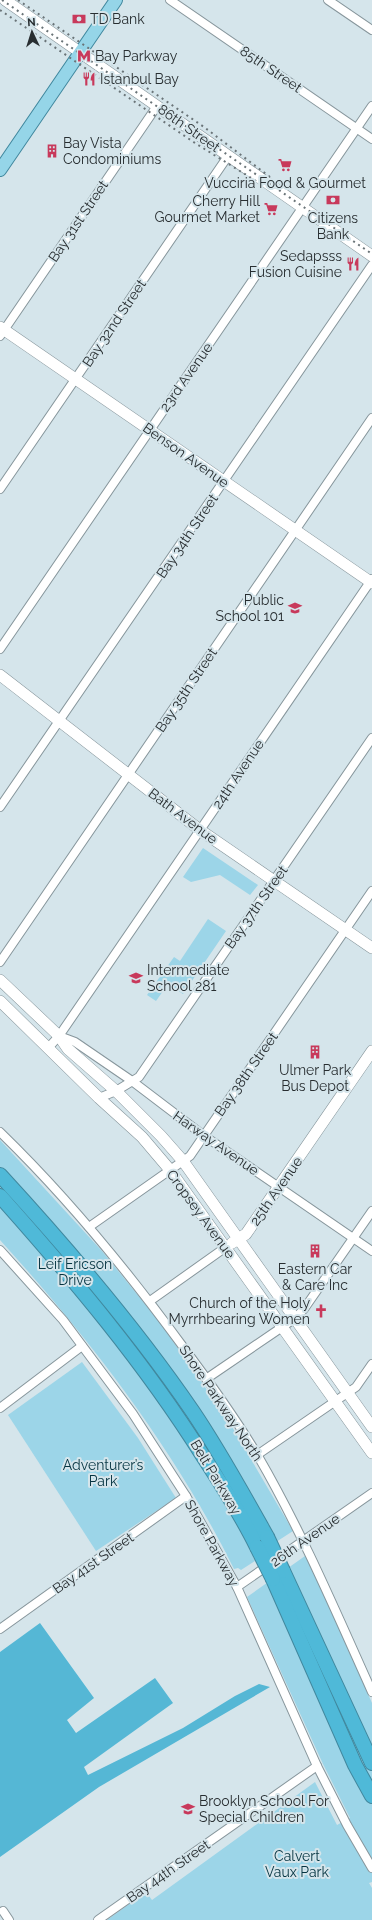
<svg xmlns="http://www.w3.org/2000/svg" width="372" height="1920" viewBox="0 0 372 1920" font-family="Raleway,sans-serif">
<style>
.green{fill:#9cd5e8}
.water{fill:#55b7d5}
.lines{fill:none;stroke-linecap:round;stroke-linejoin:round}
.street-casing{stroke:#87969c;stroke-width:10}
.secondary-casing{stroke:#87969c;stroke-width:12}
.primary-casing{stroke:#41889e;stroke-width:14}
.highway-casing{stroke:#41889e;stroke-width:16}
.street{stroke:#fff;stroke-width:8}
.secondary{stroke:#fff;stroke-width:11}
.primary{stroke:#95d5e8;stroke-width:12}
.highway{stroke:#4fb9d8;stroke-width:14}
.rail{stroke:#6a7478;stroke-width:2;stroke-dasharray:2 4;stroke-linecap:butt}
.highway-bridge-casing{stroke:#41889e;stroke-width:16;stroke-linecap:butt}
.highway-bridge{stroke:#4fb9d8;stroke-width:14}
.labels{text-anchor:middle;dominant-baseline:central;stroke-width:4;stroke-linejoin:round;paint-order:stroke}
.poi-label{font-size:14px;fill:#282e31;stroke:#d5e5eb;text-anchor:start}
.street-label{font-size:14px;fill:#282e31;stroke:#d5e5eb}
.park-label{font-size:14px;fill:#053441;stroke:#d5e5eb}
</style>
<rect width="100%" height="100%" fill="#d5e5eb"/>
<g class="green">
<polygon points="203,848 258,885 250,895 220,875 191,882 183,877"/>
<polygon points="208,919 226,931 183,994 168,984 156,1001 147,995 174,957 180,961"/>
<path d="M0 1140 102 1251 158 1320 228 1420 293 1531 253 1557 255 1561 241 1570 238 1568 234 1569C174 1448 90 1339 0 1240Z"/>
<polygon points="82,1362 138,1438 176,1498 96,1551 8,1415"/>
<polygon points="305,1556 308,1559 372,1703 372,1882 369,1883 372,1888 372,1920 107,1920 146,1892 152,1900 315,1782 337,1825 350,1818 323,1764 247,1597"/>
</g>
<polygon class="water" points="40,1623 94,1698 67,1720 76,1733 155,1678 173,1703 84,1767 88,1775 183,1728 235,1696 259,1684 270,1687 99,1787 0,1857 0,1652"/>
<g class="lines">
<g class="street-casing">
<g id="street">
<polyline points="170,0 372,139"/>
<polyline points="328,0 372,30"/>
<polyline points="0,336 157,106"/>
<polyline points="0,489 228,156"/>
<polyline points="0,649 372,106"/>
<polyline points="0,807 372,265"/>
<polyline points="0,962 372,418"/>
<polyline points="59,1036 75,1042 132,1081 203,1135 372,1251"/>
<polyline points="49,1047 59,1036 372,579"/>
<polyline points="99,1098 116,1091 139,1077 372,738"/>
<path d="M0 1132C67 1197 126 1269 181 1344 208 1380 235 1417 258 1456 302 1532 336 1612 372 1692"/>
<polyline points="89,1227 190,1156 372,891"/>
<polyline points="0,1250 63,1320 133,1414 186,1496 237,1587 317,1766 347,1825 372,1868"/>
<polyline points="150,1301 226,1247"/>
<polyline points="206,1379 294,1319 304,1309 372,1211"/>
<polyline points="0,1408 82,1346"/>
<polyline points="257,1455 356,1387 372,1364"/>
<polyline points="237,1587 372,1493"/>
<polyline points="0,1629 186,1496"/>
<polyline points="3,1911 9,1920"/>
<polyline points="98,1920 317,1766"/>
</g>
</g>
<g class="secondary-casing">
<g id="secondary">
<polyline points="5,0 372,256"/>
<polyline points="0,327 372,583"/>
<polyline points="0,675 200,830 372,948"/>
<polyline points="0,980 59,1036 68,1049 116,1091 161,1136 183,1161 372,1427"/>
<polyline points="0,1001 99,1098 142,1137 170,1170 372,1453"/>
<polyline points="232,1243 246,1234 372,1051"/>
</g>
</g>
<g class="primary-casing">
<polyline id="primary" points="0,170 116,0"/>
</g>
<g class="highway-casing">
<g id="highway">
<path d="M0 1175C69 1250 135 1327 193 1412 220 1452 243 1494 267 1537"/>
<path d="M0 1196C73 1278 144 1362 203 1456 222 1485 242 1516 257 1547"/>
<polyline points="283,1571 372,1763"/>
<polyline points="273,1579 355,1765 372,1796"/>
</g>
</g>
<use href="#street" class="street"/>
<use href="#secondary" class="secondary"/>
<use href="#primary" class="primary"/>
<use href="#highway" class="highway"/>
<g class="rail">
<polyline points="2,0 372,254"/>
<polyline points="18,0 204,127 270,177"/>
<polyline points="0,10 195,143 264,186"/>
</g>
<g class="highway-bridge-casing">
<g id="highway-bridge">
<polyline points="267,1537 283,1571"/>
<polyline points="257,1547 273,1579"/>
</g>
</g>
<use href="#highway-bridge" class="highway-bridge"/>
</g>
<defs>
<g id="bank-bare" transform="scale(1.08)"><path d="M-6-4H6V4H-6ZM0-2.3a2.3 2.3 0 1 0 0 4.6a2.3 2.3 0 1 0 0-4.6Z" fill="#c8395b" stroke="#d5e5eb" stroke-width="2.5" paint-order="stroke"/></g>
<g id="metro-bare" transform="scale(1.08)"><path d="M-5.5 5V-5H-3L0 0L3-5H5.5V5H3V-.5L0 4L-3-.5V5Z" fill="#c8395b" stroke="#d5e5eb" stroke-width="2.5" paint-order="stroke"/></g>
<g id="restaurant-bare" transform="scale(1.08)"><path d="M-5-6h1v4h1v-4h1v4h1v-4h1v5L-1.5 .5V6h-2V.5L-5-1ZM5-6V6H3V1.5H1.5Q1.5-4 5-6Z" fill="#c8395b" stroke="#d5e5eb" stroke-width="2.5" paint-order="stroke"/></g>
<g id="building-bare" transform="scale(1.08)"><path d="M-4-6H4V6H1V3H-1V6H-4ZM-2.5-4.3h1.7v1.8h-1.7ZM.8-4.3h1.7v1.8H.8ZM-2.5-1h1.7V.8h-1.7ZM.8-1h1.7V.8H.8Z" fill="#c8395b" stroke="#d5e5eb" stroke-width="2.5" paint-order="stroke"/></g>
<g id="supermarket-bare" transform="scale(1.08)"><path d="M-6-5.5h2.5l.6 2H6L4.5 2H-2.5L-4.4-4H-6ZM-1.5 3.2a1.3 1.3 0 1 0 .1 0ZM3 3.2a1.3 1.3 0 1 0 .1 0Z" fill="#c8395b" stroke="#d5e5eb" stroke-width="2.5" paint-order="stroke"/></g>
<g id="school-bare" transform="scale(1.08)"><path d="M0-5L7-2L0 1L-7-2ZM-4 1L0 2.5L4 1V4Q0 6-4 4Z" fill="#c8395b" stroke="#d5e5eb" stroke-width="2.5" paint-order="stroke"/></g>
<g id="church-bare" transform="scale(1.08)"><path d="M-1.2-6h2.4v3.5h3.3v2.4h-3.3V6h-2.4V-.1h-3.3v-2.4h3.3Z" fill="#c8395b" stroke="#d5e5eb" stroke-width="2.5" paint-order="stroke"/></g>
</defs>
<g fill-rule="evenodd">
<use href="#bank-bare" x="79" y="19"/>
<use href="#metro-bare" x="84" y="56"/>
<use href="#restaurant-bare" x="89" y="79"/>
<use href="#building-bare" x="52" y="151"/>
<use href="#supermarket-bare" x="285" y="165"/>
<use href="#bank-bare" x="333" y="200"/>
<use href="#supermarket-bare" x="271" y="209"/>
<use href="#restaurant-bare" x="353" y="264"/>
<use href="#school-bare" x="295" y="608"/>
<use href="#school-bare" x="136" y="978"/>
<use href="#building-bare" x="315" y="1052"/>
<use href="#building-bare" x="315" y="1251"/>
<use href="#church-bare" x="321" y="1311"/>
<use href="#school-bare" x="188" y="1809"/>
</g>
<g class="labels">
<g class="poi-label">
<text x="90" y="19">TD Bank</text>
<text x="95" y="56">Bay Parkway</text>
<text x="100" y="79">Istanbul Bay</text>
<text x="63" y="143">Bay Vista<tspan x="63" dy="16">Condominiums</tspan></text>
<text x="285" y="183" text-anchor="middle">Vucciria Food &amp; Gourmet</text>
<text x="260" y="201" text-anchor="end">Cherry Hill<tspan x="260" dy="16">Gourmet Market</tspan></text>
<text x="333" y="218" text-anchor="middle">Citizens<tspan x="333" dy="16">Bank</tspan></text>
<text x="342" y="256" text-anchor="end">Sedapsss<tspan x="342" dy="16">Fusion Cuisine</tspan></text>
<text x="284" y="600" text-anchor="end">Public<tspan x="284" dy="16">School 101</tspan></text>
<text x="147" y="970">Intermediate<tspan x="147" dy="16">School 281</tspan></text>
<text x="315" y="1070" text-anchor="middle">Ulmer Park<tspan x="315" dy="16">Bus Depot</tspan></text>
<text x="315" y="1269" text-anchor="middle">Eastern Car<tspan x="315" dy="16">&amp; Care Inc</tspan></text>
<text x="310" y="1303" text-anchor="end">Church of the Holy<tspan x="310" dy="16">Myrrhbearing Women</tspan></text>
<text x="199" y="1801">Brooklyn School For<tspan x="199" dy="16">Special Children</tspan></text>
</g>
<g class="street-label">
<text transform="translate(271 69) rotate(34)">85th Street</text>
<text transform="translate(189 128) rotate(35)">86th Street</text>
<text transform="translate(78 221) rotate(-56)">Bay 31st Street</text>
<text transform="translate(114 323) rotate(-56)">Bay 32nd Street</text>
<text transform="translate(186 377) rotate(-55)">23rd Avenue</text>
<text transform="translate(186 455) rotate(35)">Benson Avenue</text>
<text transform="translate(187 536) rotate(-56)">Bay 34th Street</text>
<text transform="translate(186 690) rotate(-56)">Bay 35th Street</text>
<text transform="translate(238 774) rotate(-56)">24th Avenue</text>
<text transform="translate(183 816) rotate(37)">Bath Avenue</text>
<text transform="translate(256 907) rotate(-55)">Bay 37th Street</text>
<text transform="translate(246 1074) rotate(-55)">Bay 38th Street</text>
<text transform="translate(216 1143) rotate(35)">Harway Avenue</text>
<text transform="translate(276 1191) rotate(-55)">25th Avenue</text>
<text transform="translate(201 1214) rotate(54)">Cropsey Avenue</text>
<text transform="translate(221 1403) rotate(56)">Shore Parkway North</text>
<text transform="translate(216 1477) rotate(59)">Belt Parkway</text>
<text transform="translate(305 1540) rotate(-35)">26th Avenue</text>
<text transform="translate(212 1543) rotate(61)">Shore Parkway</text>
<text transform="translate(93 1563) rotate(-35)">Bay 41st Street</text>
<text transform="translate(168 1871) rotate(-35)">Bay 44th Street</text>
</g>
<g class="park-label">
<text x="75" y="1264">Leif Ericson<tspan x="75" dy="16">Drive</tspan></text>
<text x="103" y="1465">Adventurer’s<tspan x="103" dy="16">Park</tspan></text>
<text x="297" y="1856">Calvert<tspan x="297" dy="16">Vaux Park</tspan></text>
</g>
</g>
<g transform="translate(32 32) rotate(356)" stroke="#d5e5eb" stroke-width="3" paint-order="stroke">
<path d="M0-3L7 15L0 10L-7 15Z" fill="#282e31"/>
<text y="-6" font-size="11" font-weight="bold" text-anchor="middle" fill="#282e31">N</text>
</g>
</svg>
